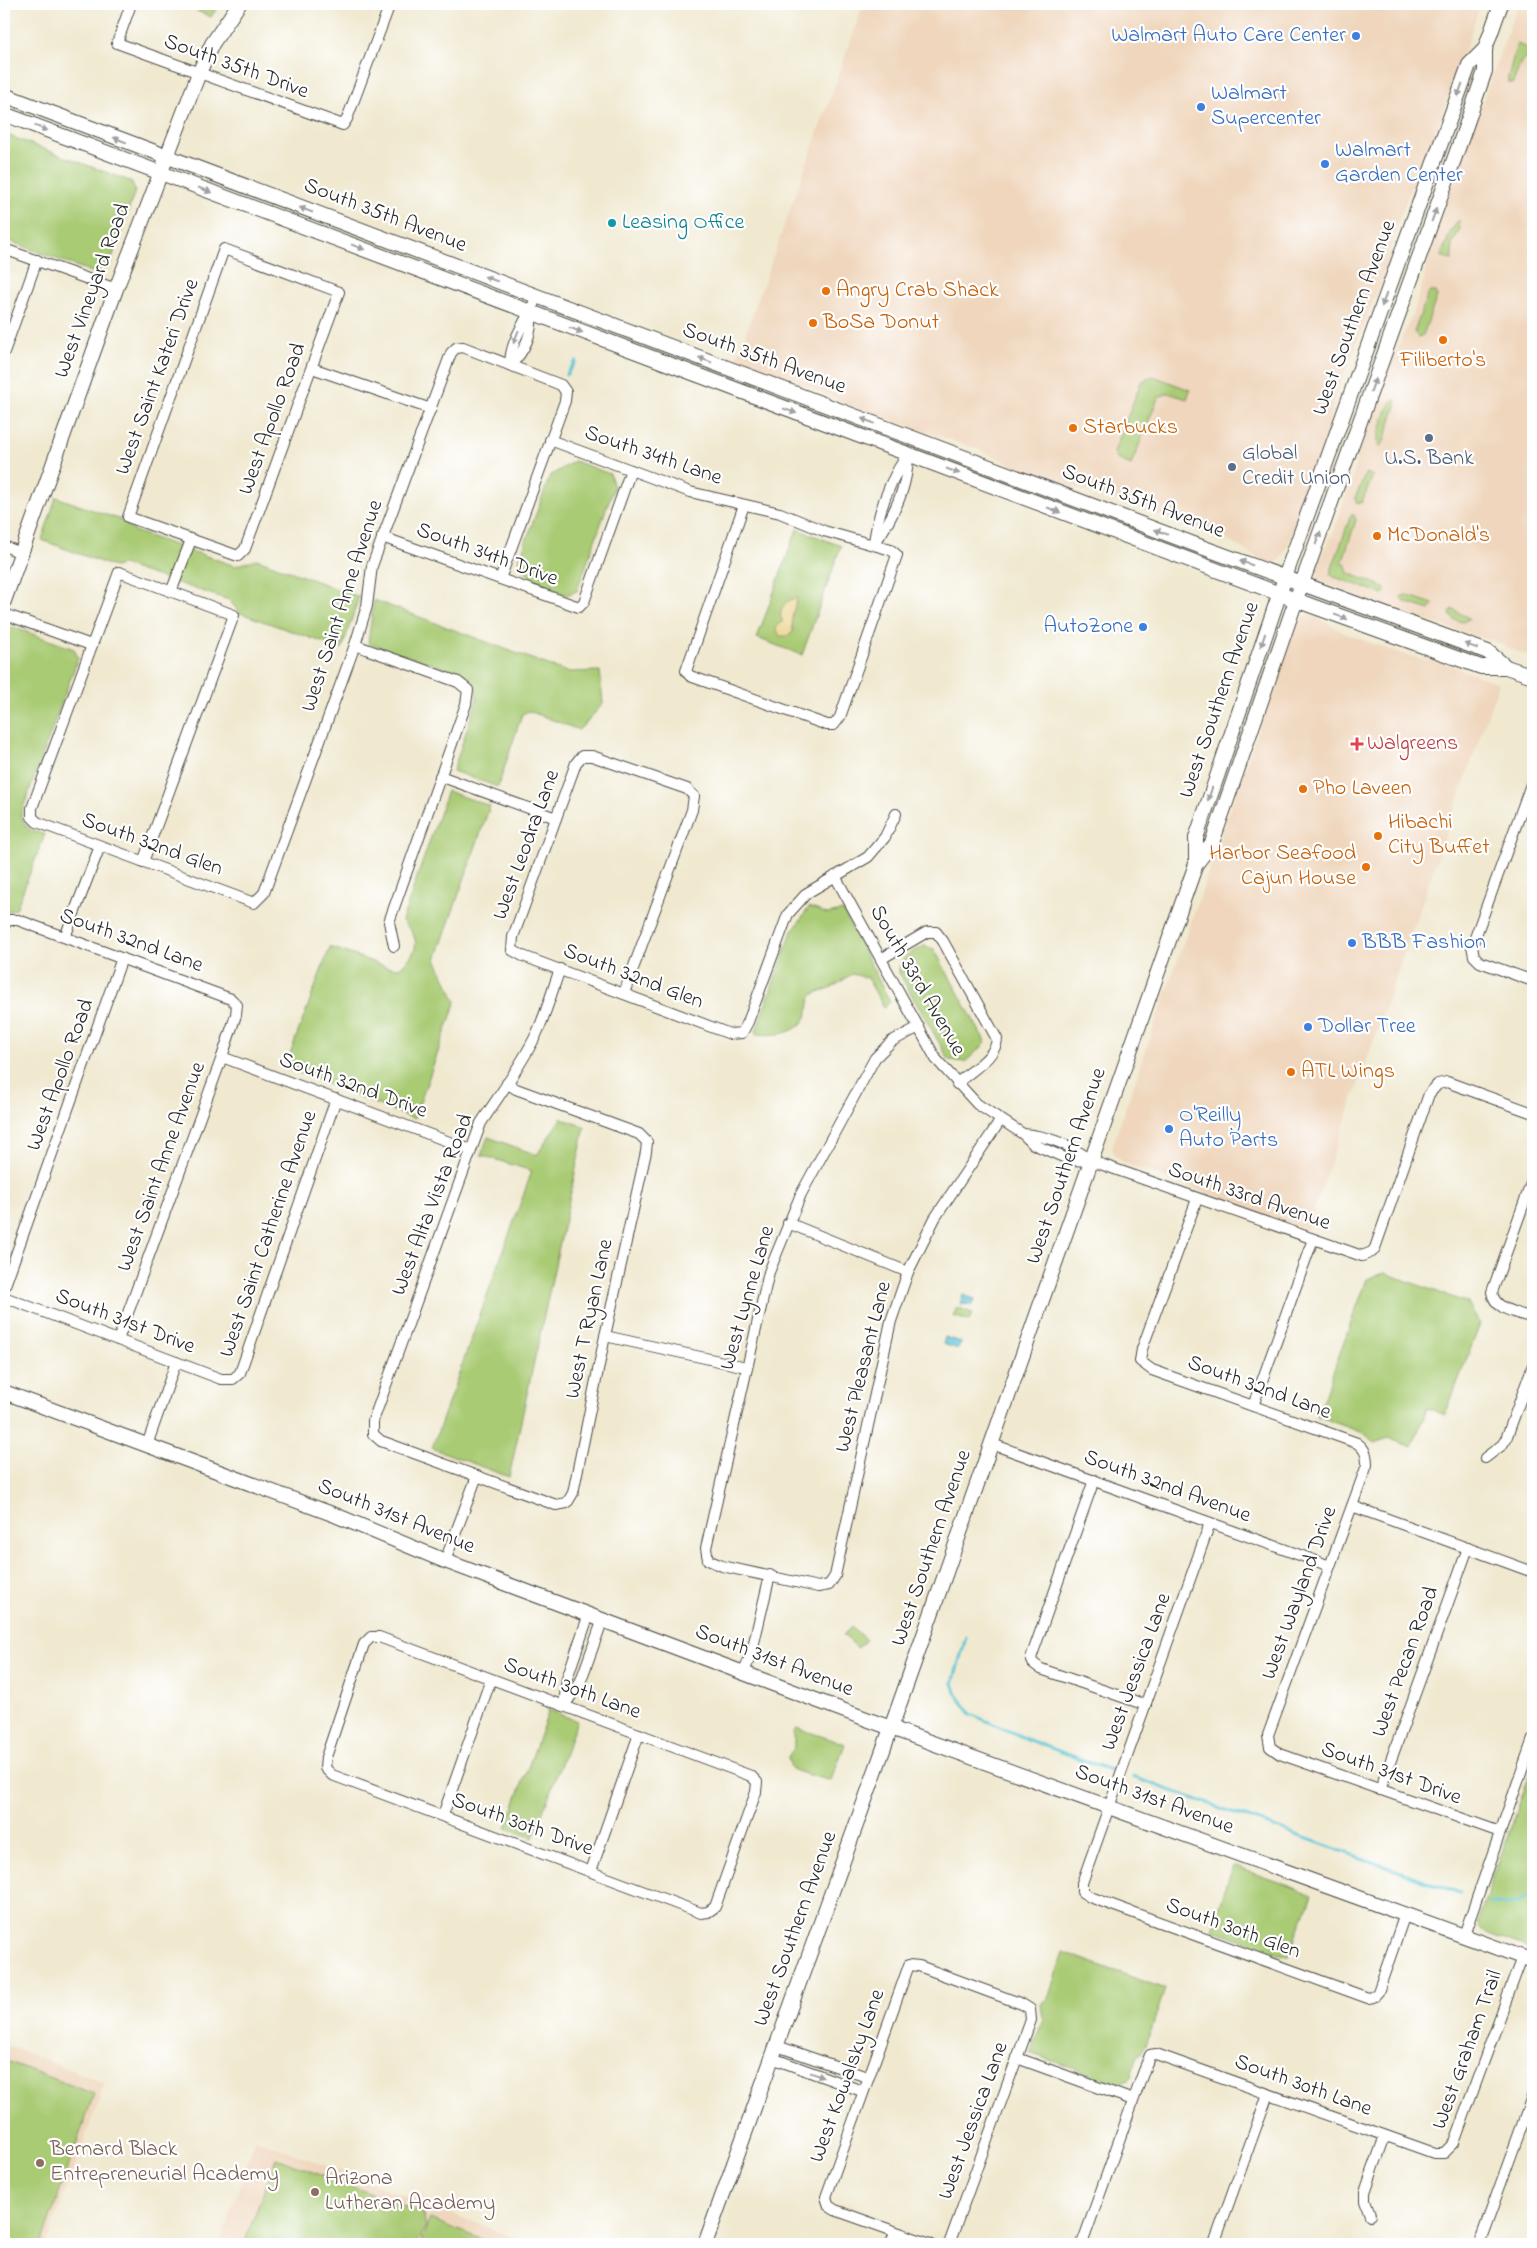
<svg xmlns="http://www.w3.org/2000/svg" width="1537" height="2248" viewBox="0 0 1537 2248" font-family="'Indie Flower',sans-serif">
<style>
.built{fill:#efd6bc}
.green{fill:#a9cb73;stroke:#6a7b4f}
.sand{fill:#eeda9e;stroke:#8c8264}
.water{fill:#5ac4d6;stroke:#427880}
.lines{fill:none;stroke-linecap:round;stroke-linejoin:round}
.stream{stroke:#5ac4d6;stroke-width:3}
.street-casing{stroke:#494844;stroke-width:12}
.secondary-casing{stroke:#494844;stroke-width:16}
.street{stroke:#fff;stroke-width:10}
.secondary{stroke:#fff;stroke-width:14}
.oneway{fill:#a0a0a0}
.shop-dot{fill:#3f7fe0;stroke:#fff;stroke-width:2}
.culture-dot{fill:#0f9aa8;stroke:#fff;stroke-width:2}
.food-dot{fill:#e8710a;stroke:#fff;stroke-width:2}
.service-dot{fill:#5c6f8a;stroke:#fff;stroke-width:2}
.health-dot{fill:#e0444e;stroke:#fff;stroke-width:2}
.education-dot{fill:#8d6e63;stroke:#fff;stroke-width:2}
.labels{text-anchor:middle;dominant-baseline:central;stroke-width:4.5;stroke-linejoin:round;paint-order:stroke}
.shop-label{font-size:22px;fill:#366cbe;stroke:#fff;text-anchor:start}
.street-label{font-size:22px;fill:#2b2b2b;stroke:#fff}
.culture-label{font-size:22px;fill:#0d838f;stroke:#fff;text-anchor:start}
.food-label{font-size:22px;fill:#c56008;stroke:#fff;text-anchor:start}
.service-label{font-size:22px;fill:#4e5e75;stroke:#fff;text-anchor:start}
.health-label{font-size:22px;fill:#be3a42;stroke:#fff;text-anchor:start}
.education-label{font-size:22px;fill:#785e54;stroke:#fff;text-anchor:start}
</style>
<rect width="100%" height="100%" fill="#fff"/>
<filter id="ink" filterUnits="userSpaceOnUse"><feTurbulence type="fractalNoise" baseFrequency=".02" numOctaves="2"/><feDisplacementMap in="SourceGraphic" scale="10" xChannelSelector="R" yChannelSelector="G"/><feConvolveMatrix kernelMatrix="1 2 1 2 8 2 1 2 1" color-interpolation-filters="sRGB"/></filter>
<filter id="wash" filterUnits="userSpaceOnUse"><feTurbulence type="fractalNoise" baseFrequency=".0096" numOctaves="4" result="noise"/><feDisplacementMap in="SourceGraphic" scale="20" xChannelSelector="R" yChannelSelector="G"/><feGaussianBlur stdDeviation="1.12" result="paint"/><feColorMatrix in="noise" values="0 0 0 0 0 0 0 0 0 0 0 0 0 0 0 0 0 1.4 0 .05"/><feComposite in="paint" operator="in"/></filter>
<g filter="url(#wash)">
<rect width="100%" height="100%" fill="#f0e9d0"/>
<g class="built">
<polygon points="864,4 1457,4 1478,12 1434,138 1410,190 1394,233 1387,269 1338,389 1319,457 1305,499 1284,554 1278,561 1274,563 1265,562 1231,542 1110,497 1065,486 1031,474 981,450 869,413 776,374 735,363"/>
<polygon points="1518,4 1533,4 1533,658 1493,641 1423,620 1328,586 1318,579 1316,566 1332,535 1353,477 1359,446 1384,376 1412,316 1424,279 1430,247"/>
<polygon points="1308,615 1315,616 1344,633 1408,656 1443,663 1499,683 1307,1230 1122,1162 1115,1155 1112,1147 1295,625 1303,617"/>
<polygon points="4,2044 105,2083 46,2244 4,2244"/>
<polygon points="255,2139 531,2244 220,2244"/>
</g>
<g class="green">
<polygon points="200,4 220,4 211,17 197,11"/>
<polygon points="1517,44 1533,50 1521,62 1513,83 1511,83 1508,82 1508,77"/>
<polygon points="4,134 132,182 135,191 109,267 97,274 4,239"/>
<polygon points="1459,220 1460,228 1452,245 1452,260 1441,256 1451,231"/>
<polygon points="1431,292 1435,292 1437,296 1423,335 1418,337 1414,332 1428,294"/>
<polygon points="1153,376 1190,390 1187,399 1168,393 1158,398 1131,465 1117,459 1114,452 1141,382"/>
<path d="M1395 400 1397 403 1383 444 1380 446 1377 442C1380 432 1386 403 1395 400Z"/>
<polygon points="574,461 610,474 614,487 577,591 566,595 531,580 519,560 550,476"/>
<polygon points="1366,473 1373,476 1362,502 1357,504 1355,498"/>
<polygon points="56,497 121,520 134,531 235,566 257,559 359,597 342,649 240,613 229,600 123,565 114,567 42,540"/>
<polygon points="1351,515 1354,515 1356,520 1342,563 1345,563 1348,573 1384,587 1385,591 1383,594 1334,577 1330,574"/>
<polygon points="797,529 841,546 802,655 757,638"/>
<polygon points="1406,595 1433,604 1430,610 1404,602 1401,597"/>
<polygon points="374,600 567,672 600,671 603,704 579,730 529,711 522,714 498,787 453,771 477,699 475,684 465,675 368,643"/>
<polygon points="1452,609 1469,618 1469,619 1463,622 1454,620 1450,614"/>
<path d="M13 627 74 649 78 658 21 814C24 828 31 832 45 834L16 909 4 913V632Z"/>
<path d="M447 791 490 806 436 959 456 1002 414 1119 285 1067 330 947 387 967 399 968C420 951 421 939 402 921Z"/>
<path d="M809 907 827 914 843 911 890 1002 884 1007 867 978 852 974C845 978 839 984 832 987 827 990 819 991 814 994 808 999 809 1006 808 1012 801 1035 774 1036 755 1034L791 934Z"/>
<path d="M924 946 934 949 985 1041V1044L965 1062 949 1060 899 973C899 956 910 953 924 946Z"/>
<polygon points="561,1118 585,1127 509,1477 432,1448 532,1171 481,1155 488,1137 537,1155"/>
<polygon points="1385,1273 1468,1303 1480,1324 1445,1415 1427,1408 1412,1447 1388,1438 1374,1443 1366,1434 1317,1416 1367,1279"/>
<polygon points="957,1307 972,1313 969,1321 953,1316"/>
<polygon points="851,1627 866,1640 858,1648 843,1635"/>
<polygon points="549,1710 577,1721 533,1838 506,1828"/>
<path d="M797 1728 845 1744 831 1780C824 1780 798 1772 792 1769L787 1758 794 1748V1731Z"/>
<polygon points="1533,1765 1533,1950 1487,1933 1480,1929 1477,1923"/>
<polygon points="1233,1866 1312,1894 1289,1957 1212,1929"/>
<polygon points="1063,1952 1165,1989 1146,2045 1136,2058 1131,2077 1117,2084 1030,2053 1043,2020 1041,2004 1048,1999"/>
<polygon points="4,2060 94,2094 41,2244 4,2244"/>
<polygon points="276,2158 422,2213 426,2226 416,2244 244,2244"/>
<polygon points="430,2219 493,2244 420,2244"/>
</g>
<path class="sand" d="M797 598 792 617 793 631 789 636H780L776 629 778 624 783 622C776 612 785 599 797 598Z"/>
<g class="water">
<polygon points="963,1295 975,1299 973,1305 960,1304"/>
<polygon points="945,1337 961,1342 958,1349 943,1344"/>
</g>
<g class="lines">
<g class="stream">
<polyline points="566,375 576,361"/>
<polyline points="966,1637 953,1683 957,1695 971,1714 1029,1740 1110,1770"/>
<polyline points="1133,1777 1460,1893"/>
<path d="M1489 1903C1510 1907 1515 1905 1533 1894"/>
</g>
</g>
</g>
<g filter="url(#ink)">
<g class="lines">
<g class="street-casing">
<g id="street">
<polyline points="131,4 117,43 343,125 347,119 390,4"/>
<polyline points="4,249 116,289"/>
<polygon points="224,249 339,292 245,549 238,556 128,517"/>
<polyline points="4,352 37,260"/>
<path d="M510 365C510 339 528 319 537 296"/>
<path d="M510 365C525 352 533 332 531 313"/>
<polyline points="312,368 431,409"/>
<polyline points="550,440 690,492 780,513 824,531 891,550 897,555 840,717 834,725 827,725 690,676 686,671 744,505"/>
<polyline points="382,537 579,607 584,602 631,470"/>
<path d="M874 541C879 510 890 479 908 454"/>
<path d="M874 544C893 518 908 487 908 454"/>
<polyline points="4,546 21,553"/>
<polyline points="171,592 191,540"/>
<polyline points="4,614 91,645"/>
<polyline points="355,645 458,682 468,690 466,704 389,922 394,946"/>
<polyline points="440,776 556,818"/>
<polyline points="1533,779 1472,946 1474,956 1480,962 1533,981"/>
<polyline points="143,862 234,615 119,572 32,808 32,817 37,822 254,903 264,893 355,645 367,606 372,566 451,353 456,348 463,347 561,385 566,392 565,401 500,579"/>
<polyline points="835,876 936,1059 977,1104 1023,1134 1033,1144 1070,1160 1092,1161 1362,1256 1372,1252 1375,1248 1429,1094 1438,1084 1447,1082 1533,1113"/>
<polyline points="4,926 8,920 18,920 231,999 237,1005 236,1015 222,1057 118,1340"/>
<polyline points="65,937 100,846"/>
<path d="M881 959 927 932H936L943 941 997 1039C996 1058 969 1071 957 1084"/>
<polyline points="624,993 692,810 694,796 687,789 592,756 582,756 576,763 513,937 512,950 523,956 730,1034 742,1033 748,1022 788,914 807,893 868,857 885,837 896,814"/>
<polyline points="919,1027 892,1041 875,1058 801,1194 769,1272 706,1548 708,1560 722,1566 818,1587 829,1585 835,1576 891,1321 908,1272 935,1218 1000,1121"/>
<polyline points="222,1057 471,1150"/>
<path d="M507 1083 516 1089 639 1134 647 1142 646 1152 605 1336 573 1493 567 1503 556 1505 381 1441 373 1434V1421L481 1123C500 1094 521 1066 536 1035 546 1014 552 991 560 969"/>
<path d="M1023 1134C1049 1136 1071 1145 1092 1161"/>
<path d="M1533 1178 1492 1292C1494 1310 1519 1313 1533 1318"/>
<path d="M1197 1199 1142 1349 1140 1361 1152 1370 1357 1443C1365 1449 1367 1454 1367 1465L1268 1735 1270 1747 1280 1754 1500 1832"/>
<polyline points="788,1223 908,1272"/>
<polyline points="4,1288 122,958"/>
<polyline points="4,1297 221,1379 233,1379 240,1373 336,1099"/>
<polyline points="605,1336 746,1367"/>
<polyline points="1253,1406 1313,1239"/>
<polyline points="992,1444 1330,1566"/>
<polyline points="147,1445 176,1362"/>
<polyline points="1485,1458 1502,1445 1506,1439 1533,1365"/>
<polyline points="1094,1480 1031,1658 1033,1663 1041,1669 1146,1705"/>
<polyline points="1352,1506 1533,1572"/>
<polyline points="1210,1523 1082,1883 1082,1892 1090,1897 1368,1998 1373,1997 1378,1992 1405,1914"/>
<polyline points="445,1561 477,1476"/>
<polygon points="371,1637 379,1637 751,1776 757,1782 756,1792 715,1907 708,1912 701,1913 332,1775 325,1768 326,1757 364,1644"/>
<polyline points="744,1673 752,1651 770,1575"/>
<polyline points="564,1705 567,1678 589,1614"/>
<polyline points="564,1706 580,1683 603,1619"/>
<polyline points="1380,1790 1468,1548"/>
<polyline points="443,1815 491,1679"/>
<polyline points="591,1871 639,1734"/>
<polyline points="1464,1935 1533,1739"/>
<polyline points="777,2046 867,2077"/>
<polyline points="772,2058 862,2091"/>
<polyline points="1017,2058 1133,2100"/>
<polyline points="1370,2215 1365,2201 1365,2192 1385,2136"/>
<polyline points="891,2244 895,2232"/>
<polyline points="930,2244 835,2210 829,2206 826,2197 909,1965 919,1966 1022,2004 1030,2009 1031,2020 949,2244"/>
<polyline points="1082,2244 1146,2065 1150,2055 1156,2054 1434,2153 1444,2153 1454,2143 1522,1957"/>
<polyline points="1214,2244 1268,2094"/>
<polyline points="1479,2244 1533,2095"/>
</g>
</g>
<g class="secondary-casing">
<g id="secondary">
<polyline points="4,95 1207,549 1488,652 1506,667 1533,676"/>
<polyline points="4,114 1312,606 1481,667 1506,667"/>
<polyline points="4,601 116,289 199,73 212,44 239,4"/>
<polyline points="1196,864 1196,838 1290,563 1469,65 1485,49"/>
<polyline points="4,1392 335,1515 445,1561 869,1720 1533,1961"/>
<polyline points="705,2244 891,1728 1196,864 1212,843 1296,600 1461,140 1485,71 1485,49 1501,4"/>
</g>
</g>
<use href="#street" class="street"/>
<use href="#secondary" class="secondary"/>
</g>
<defs><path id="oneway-solid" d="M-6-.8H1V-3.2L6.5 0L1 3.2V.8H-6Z" transform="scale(1.25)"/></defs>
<g class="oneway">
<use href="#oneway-solid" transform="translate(1460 90) rotate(110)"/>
<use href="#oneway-solid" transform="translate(41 128) rotate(21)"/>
<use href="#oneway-solid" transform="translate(120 140) rotate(-159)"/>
<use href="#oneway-solid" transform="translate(205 190) rotate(21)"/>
<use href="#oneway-solid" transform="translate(306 210) rotate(-159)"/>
<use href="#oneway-solid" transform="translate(1434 215) rotate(-70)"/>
<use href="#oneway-solid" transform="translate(358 247) rotate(21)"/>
<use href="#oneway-solid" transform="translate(491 279) rotate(-159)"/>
<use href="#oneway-solid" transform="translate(1384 300) rotate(110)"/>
<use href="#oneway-solid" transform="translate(576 330) rotate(21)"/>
<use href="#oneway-solid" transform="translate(516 337) rotate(111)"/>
<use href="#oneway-solid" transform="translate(705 360) rotate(-159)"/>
<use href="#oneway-solid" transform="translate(1373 385) rotate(-70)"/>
<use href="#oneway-solid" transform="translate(790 411) rotate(20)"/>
<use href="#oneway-solid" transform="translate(868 421) rotate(-159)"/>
<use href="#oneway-solid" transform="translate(953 471) rotate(21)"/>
<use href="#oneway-solid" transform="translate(1054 510) rotate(21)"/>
<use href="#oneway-solid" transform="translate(1161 532) rotate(-159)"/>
<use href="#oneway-solid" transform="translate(1318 538) rotate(-70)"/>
<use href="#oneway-solid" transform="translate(1246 563) rotate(-161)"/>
<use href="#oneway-solid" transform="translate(1341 617) rotate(20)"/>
<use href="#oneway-solid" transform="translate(1263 640) rotate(108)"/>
<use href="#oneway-solid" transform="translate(1471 646) rotate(-160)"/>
<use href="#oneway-solid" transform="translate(1210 794) rotate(108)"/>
<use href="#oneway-solid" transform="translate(817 2075) rotate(20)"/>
</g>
</g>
<g class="shop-dot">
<circle cx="1356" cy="36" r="5"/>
<circle cx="1201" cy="107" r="5"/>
<circle cx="1325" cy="164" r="5"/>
<circle cx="1143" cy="627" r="5"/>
<circle cx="1352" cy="943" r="5"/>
<circle cx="1308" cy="1027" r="5"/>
<circle cx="1169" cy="1129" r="5"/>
</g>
<circle class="culture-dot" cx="612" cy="223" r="5"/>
<g class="food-dot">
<circle cx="826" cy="291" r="5"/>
<circle cx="813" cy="323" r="5"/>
<circle cx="1443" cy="340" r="5"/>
<circle cx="1073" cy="428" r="5"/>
<circle cx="1377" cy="536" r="5"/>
<circle cx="1303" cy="789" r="5"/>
<circle cx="1378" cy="836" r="5"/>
<circle cx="1366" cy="867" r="5"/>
<circle cx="1291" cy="1072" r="5"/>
</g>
<g class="service-dot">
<circle cx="1429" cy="438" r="5"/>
<circle cx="1232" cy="467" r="5"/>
</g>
<path class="health-dot" d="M1354.5 736.5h5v5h5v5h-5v5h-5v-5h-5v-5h5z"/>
<g class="education-dot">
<circle cx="40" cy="2163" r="5"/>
<circle cx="315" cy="2192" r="5"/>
</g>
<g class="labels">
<g class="shop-label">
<text x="1346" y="36" text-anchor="end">Walmart Auto Care Center</text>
<text x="1211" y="94">Walmart<tspan x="1211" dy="25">Supercenter</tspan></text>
<text x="1335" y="151">Walmart<tspan x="1335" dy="25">Garden Center</tspan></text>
<text x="1133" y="627" text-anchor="end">AutoZone</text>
<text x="1362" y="943">BBB Fashion</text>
<text x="1318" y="1027">Dollar Tree</text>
<text x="1179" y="1116">O'Reilly<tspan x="1179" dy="25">Auto Parts</tspan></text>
</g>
<g class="street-label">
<text transform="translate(236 67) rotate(20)">South 35th Drive</text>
<text transform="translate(385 216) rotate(21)">South 35th Avenue</text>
<text transform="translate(93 291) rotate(-70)">West Vineyard Road</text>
<text transform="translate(1355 318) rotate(-70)">West Southern Avenue</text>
<text transform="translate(764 359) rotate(20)">South 35th Avenue</text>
<text transform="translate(158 377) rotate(-70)">West Saint Kateri Drive</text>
<text transform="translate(273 419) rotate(-70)">West Apollo Road</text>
<text transform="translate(653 456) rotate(19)">South 34th Lane</text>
<text transform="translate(1143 502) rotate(21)">South 35th Avenue</text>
<text transform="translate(487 555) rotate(20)">South 34th Drive</text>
<text transform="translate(343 606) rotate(-72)">West Saint Anne Avenue</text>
<text transform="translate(1220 700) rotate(-71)">West Southern Avenue</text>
<text transform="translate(152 845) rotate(20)">South 32nd Glen</text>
<text transform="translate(527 845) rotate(-70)">West Leodra Lane</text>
<text transform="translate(131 941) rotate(20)">South 32nd Lane</text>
<text transform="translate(633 977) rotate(21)">South 32nd Glen</text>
<text transform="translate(917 981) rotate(60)">South 33rd Avenue</text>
<text transform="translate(61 1075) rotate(-70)">West Apollo Road</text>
<text transform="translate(353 1086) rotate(20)">South 32nd Drive</text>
<text transform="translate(1067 1166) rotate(-71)">West Southern Avenue</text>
<text transform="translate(162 1167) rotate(-70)">West Saint Anne Avenue</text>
<text transform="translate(1249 1197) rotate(19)">South 33rd Avenue</text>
<text transform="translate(433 1205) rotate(-69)">West Alta Vista Road</text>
<text transform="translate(269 1234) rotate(-71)">West Saint Catherine Avenue</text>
<text transform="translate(748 1298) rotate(-74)">West Lynne Lane</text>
<text transform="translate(590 1319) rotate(-78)">West T Ryan Lane</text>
<text transform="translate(125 1322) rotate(21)">South 31st Drive</text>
<text transform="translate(864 1367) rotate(-76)">West Pleasant Lane</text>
<text transform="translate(1259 1388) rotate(20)">South 32nd Lane</text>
<text transform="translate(1167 1487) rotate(20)">South 32nd Avenue</text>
<text transform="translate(396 1517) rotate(22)">South 31st Avenue</text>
<text transform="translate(932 1548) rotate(-71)">West Southern Avenue</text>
<text transform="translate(1300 1593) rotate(-70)">West Wayland Drive</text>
<text transform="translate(774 1661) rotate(21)">South 31st Avenue</text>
<text transform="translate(1406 1662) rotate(-70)">West Pecan Road</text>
<text transform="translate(1137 1672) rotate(-70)">West Jessica Lane</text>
<text transform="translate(572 1689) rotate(20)">South 30th Lane</text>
<text transform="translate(1391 1774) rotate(20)">South 31st Drive</text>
<text transform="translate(1154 1800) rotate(20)">South 31st Avenue</text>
<text transform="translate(522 1825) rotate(20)">South 30th Drive</text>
<text transform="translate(796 1929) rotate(-70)">West Southern Avenue</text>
<text transform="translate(1233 1929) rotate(20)">South 30th Glen</text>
<text transform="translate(1468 2050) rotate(-70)">West Graham Trail</text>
<text transform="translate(848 2076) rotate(-70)">West Kowalsky Lane</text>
<text transform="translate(1303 2086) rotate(20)">South 30th Lane</text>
<text transform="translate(974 2121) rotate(-70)">West Jessica Lane</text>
</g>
<g class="culture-label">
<text x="622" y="223">Leasing Office</text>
</g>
<g class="food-label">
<text x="836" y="291">Angry Crab Shack</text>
<text x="823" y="323">BoSa Donut</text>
<text x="1443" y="361" text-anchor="middle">Filiberto's</text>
<text x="1083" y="428">Starbucks</text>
<text x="1387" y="536">McDonald's</text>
<text x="1313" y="789">Pho Laveen</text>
<text x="1388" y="823">Hibachi<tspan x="1388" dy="25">City Buffet</tspan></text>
<text x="1356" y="854" text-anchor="end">Harbor Seafood<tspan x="1356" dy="25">Cajun House</tspan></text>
<text x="1301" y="1072">ATL Wings</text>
</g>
<g class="service-label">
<text x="1242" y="454">Global<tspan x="1242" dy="25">Credit Union</tspan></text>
<text x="1429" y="459" text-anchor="middle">U.S. Bank</text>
</g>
<g class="health-label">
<text x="1367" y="744">Walgreens</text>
</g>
<g class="education-label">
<text x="50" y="2150">Bernard Black<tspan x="50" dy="25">Entrepreneurial Academy</tspan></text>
<text x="325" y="2179">Arizona<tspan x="325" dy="25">Lutheran Academy</tspan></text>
</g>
</g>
<rect width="1537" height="2248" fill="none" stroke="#fff" stroke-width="20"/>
</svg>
